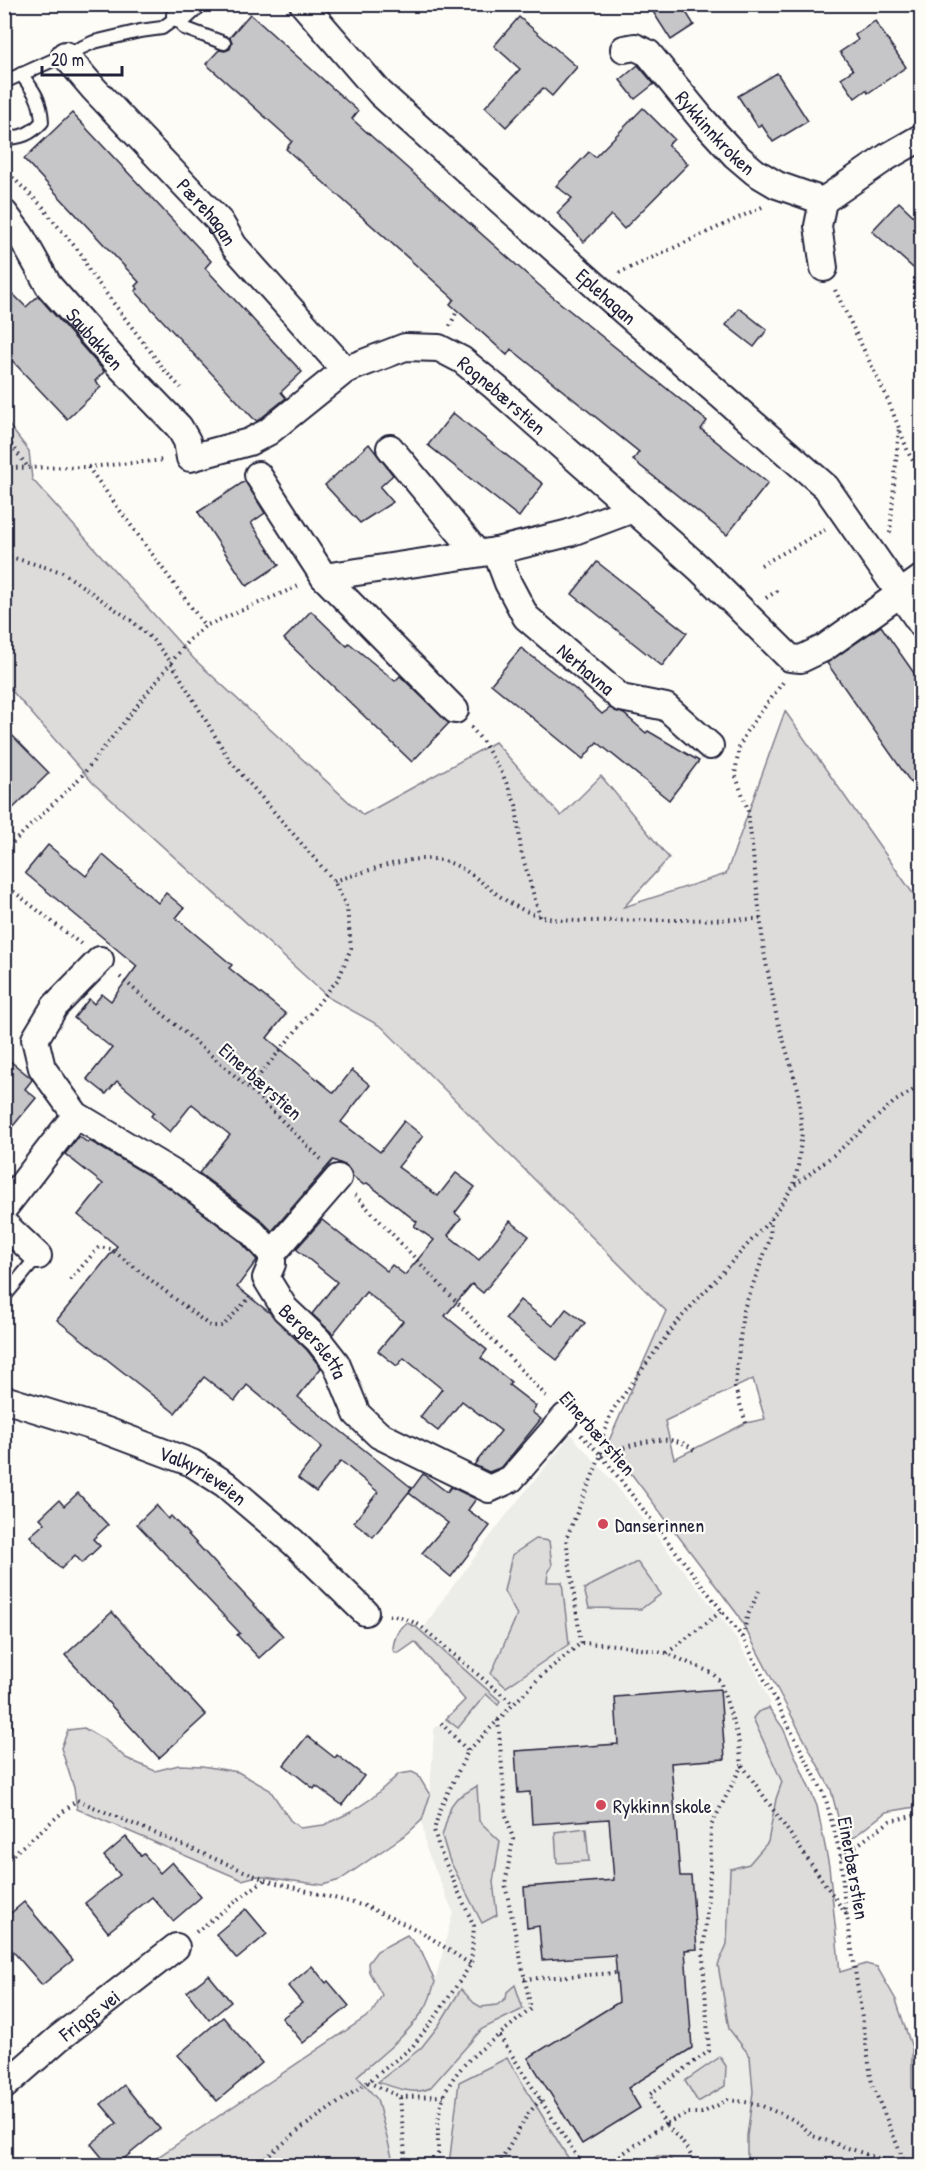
<svg xmlns="http://www.w3.org/2000/svg" width="926" height="2170" viewBox="0 0 926 2170" font-family="'Patrick Hand',sans-serif">
<style>
.built{fill:#ecece9}
.green{fill:#dddcdb;stroke:#807f8b;stroke-width:1.5;fill-rule:evenodd}
.building{fill:#c6c6c8;stroke:#22223b;stroke-width:1.5}
.lines{fill:none;stroke-linecap:round;stroke-linejoin:round}
.lane-casing{stroke:#22223b;stroke-width:16}
.street-casing{stroke:#22223b;stroke-width:30}
.path{stroke:#22223b;stroke-width:4;stroke-dasharray:1.5 4.5;stroke-linecap:butt}
.lane{stroke:#fdfcf7;stroke-width:12}
.street{stroke:#fdfcf7;stroke-width:26}
.poi-dot{fill:#d1495b;stroke:#fdfcf7;stroke-width:2}
.labels{text-anchor:middle;dominant-baseline:central;stroke-width:4.5;stroke-linejoin:round;paint-order:stroke}
.street-label{font-size:20px;fill:#22223b;stroke:#fdfcf7}
.poi-label{font-size:20px;fill:#22223b;stroke:#fdfcf7;text-anchor:start}
</style>
<rect width="100%" height="100%" fill="#fdfcf7"/>
<filter id="ink" filterUnits="userSpaceOnUse"><feTurbulence type="fractalNoise" baseFrequency=".0167" numOctaves="2"/><feDisplacementMap in="SourceGraphic" scale="12" xChannelSelector="R" yChannelSelector="G"/><feConvolveMatrix kernelMatrix="1 2 1 2 8 2 1 2 1" color-interpolation-filters="sRGB"/></filter>
<g filter="url(#ink)">
<polygon class="built" points="571,1435 611,1479 730,1629 755,1670 770,1702 769,1708 758,1712 753,1718 782,1782 776,1799 768,1842 749,1864 730,1869 727,1944 718,1965 729,2029 750,2056 753,2092 747,2136 747,2165 394,2165 377,2099 357,2076 385,2053 411,2027 426,2007 435,1981 453,1912 426,1848 422,1820 430,1795 434,1729 465,1700 415,1642 438,1606 504,1518"/>
<g class="green">
<path d="M5 420 29 451 32 479 194 659 363 815 495 742 561 816 601 776 669 858 624 907 726 874 785 711 921 905V1806L886 1812 845 1844 831 1790 738 1615 608 1443 666 1311 382 1027 329 998 93 783 5 683ZM753 1379 765 1419 746 1423 674 1459 665 1421Z"/>
<polygon points="536,1539 549,1541 552,1566 548,1573 547,1582 562,1582 569,1644 506,1687 491,1674 517,1615 504,1591 512,1555"/>
<polygon points="637,1562 661,1594 641,1609 589,1608 584,1589"/>
<path d="M407 1623 416 1627 500 1701 498 1705 486 1694 458 1728 446 1719 465 1700 415 1642 399 1653H396L393 1650C393 1641 398 1627 407 1623Z"/>
<polygon points="769,1708 783,1728 817,1806 829,1866 840,1972 866,1964 877,1967 896,2000 912,2048 912,2087 921,2117 921,2165 747,2165 747,2136 753,2092 750,2056 729,2029 718,1965 727,1944 730,1869 749,1864 768,1842 776,1799 782,1782 753,1718 758,1712"/>
<polygon points="84,1728 105,1740 126,1758 155,1771 179,1765 202,1766 238,1772 270,1790 290,1820 300,1828 324,1825 351,1812 372,1798 399,1774 412,1772 418,1775 430,1795 422,1820 408,1833 340,1880 323,1885 257,1876 242,1880 77,1809 74,1788 61,1748 68,1730"/>
<polygon points="477,1786 479,1821 500,1841 493,1882 497,1915 482,1923 449,1859 442,1836 451,1806 457,1798"/>
<polygon points="586,1828 589,1861 557,1863 555,1832"/>
<path d="M407 1935 422 1952 435 1982C432 1990 430 2001 425 2008 407 2036 381 2055 357 2076L377 2099 394 2165H146L372 2013 382 1995 369 1972 368 1963 377 1951Z"/>
<path d="M515 1985 523 2009 482 2029 430 2088C414 2096 394 2087 378 2082L421 2048 439 2025 461 1989 474 2003 481 2007 497 2005 506 1998 507 1992Z"/>
<polygon points="720,2057 726,2066 725,2086 698,2102 685,2081"/>
<polygon points="507,2058 565,2153 573,2165 449,2165 459,2082"/>
<polygon points="657,2156 668,2157 676,2165 648,2165 653,2159"/>
</g>
<g class="building">
<polygon points="648,4 681,4 694,25 671,40"/>
<polygon points="250,14 358,111 352,119 549,294 707,421 701,429 768,483 727,535 633,460 639,452 511,349 507,355 450,304 454,299 286,149 292,141 206,64 219,50 225,51 230,49 232,42 230,37"/>
<polygon points="519,17 577,67 552,96 543,88 506,127 485,107 520,69 494,46"/>
<polygon points="875,21 906,67 868,93 866,90 855,98 841,78 853,70 840,52 858,40 855,35"/>
<polygon points="638,65 654,84 635,99 620,80"/>
<polygon points="777,73 808,121 773,142 761,124 758,127 738,96"/>
<polygon points="643,108 674,139 668,145 688,164 624,229 611,215 584,242 557,213 572,198 556,186 589,152 595,157"/>
<polygon points="72,113 211,261 205,268 302,372 281,392 286,398 260,419 257,421 253,418 135,291 138,289 135,286 139,282 24,159"/>
<polygon points="899,202 921,223 921,275 872,231"/>
<polygon points="4,285 26,307 38,296 103,370 104,372 95,381 101,387 67,419 4,352"/>
<polygon points="739,308 767,330 754,347 726,325"/>
<polygon points="453,413 543,484 519,517 428,445"/>
<polygon points="369,444 393,475 380,487 393,502 360,523 325,485"/>
<polygon points="245,481 265,513 251,523 279,565 247,586 198,512"/>
<polygon points="597,562 687,633 662,666 572,594"/>
<polygon points="311,611 347,646 349,643 395,681 400,676 449,723 412,762 284,639"/>
<polygon points="881,626 921,683 921,797 827,663"/>
<polygon points="521,648 575,689 602,714 610,708 624,714 646,733 648,731 699,761 669,800 597,742 583,759 491,684"/>
<polygon points="4,727 49,773 4,817"/>
<polygon points="48,845 86,876 103,855 158,903 166,893 184,908 176,918 232,965 229,968 286,1014 267,1038 334,1093 352,1070 370,1085 341,1122 380,1152 404,1121 423,1136 398,1167 438,1196 456,1173 475,1187 455,1213 461,1218 448,1235 479,1260 510,1221 529,1236 483,1293 472,1284 445,1316 487,1350 481,1358 511,1382 509,1385 536,1406 532,1412 541,1419 502,1467 489,1472 474,1465 501,1431 462,1401 438,1431 420,1417 442,1389 404,1358 397,1366 378,1351 403,1321 366,1292 333,1334 312,1314 337,1282 296,1249 322,1220 387,1271 392,1265 405,1275 434,1240 414,1226 417,1222 367,1183 364,1185 352,1176 347,1166 333,1160 272,1231 259,1218 199,1173 230,1135 192,1104 170,1132 151,1116 154,1112 117,1081 106,1094 87,1079 112,1048 74,1018 89,999 94,1004 102,994 111,1001 137,966 25,873"/>
<polygon points="4,1056 31,1078 32,1080 25,1089 36,1098 4,1137"/>
<polygon points="79,1136 88,1143 90,1141 168,1187 240,1241 257,1260 237,1287 270,1313 307,1350 321,1368 298,1397 412,1488 373,1537 354,1522 378,1492 341,1461 316,1492 298,1478 322,1447 247,1385 235,1401 204,1377 175,1413 57,1320 117,1246 78,1215 103,1184 65,1154"/>
<polygon points="520,1300 553,1326 566,1309 585,1323 557,1360 505,1319"/>
<polygon points="423,1474 447,1492 451,1487 476,1499 468,1510 490,1526 451,1577 422,1553 448,1523 409,1493"/>
<polygon points="78,1493 108,1525 93,1539 100,1546 82,1563 75,1555 61,1569 30,1536 45,1523 40,1518 59,1500 64,1506"/>
<polygon points="156,1505 168,1519 171,1516 283,1636 259,1658 237,1635 240,1633 137,1524"/>
<polygon points="112,1612 206,1715 159,1758 65,1655"/>
<polygon points="720,1689 725,1759 671,1763 680,1876 691,1876 697,1949 685,1950 692,2048 628,2088 640,2108 582,2144 528,2058 619,2002 615,1955 542,1960 539,1926 527,1928 524,1887 614,1880 609,1819 532,1824 530,1792 518,1793 515,1751 618,1744 615,1697"/>
<polygon points="307,1736 335,1758 337,1755 364,1776 342,1805 316,1786 314,1789 284,1765"/>
<polygon points="126,1837 141,1856 144,1854 160,1873 172,1862 201,1897 173,1921 152,1897 108,1932 85,1903 120,1875 104,1856"/>
<polygon points="24,1902 73,1960 42,1985 4,1941 4,1919"/>
<polygon points="246,1909 267,1934 237,1959 216,1934"/>
<polygon points="312,1966 326,1983 328,1981 349,2006 303,2043 282,2018 302,2003 288,1986"/>
<polygon points="209,1975 231,2002 209,2020 187,1992"/>
<polygon points="223,2017 262,2063 217,2101 178,2055"/>
<polygon points="124,2085 160,2129 115,2166 109,2166 91,2144 117,2123 101,2104"/>
</g>
<g class="lines">
<g class="lane-casing">
<g id="lane">
<polyline points="4,82 94,42 140,31 162,28 180,15 184,28 224,43"/>
<path d="M4 138C21 138 31 134 42 122 41 100 34 91 21 74"/>
<polyline points="4,1297 38,1256"/>
<polyline points="4,1693 4,1726"/>
</g>
</g>
<g class="street-casing">
<g id="street">
<path id="s1" d="M303 4 380 93 625 312 826 487 922 625"/>
<polyline points="180,15 192,4"/>
<path id="s2" d="M624 49 635 47 648 53 701 118 735 155 755 172 777 185 823 201 887 157 922 137"/>
<path id="s3" d="M65 55 94 89 220 222 234 246 345 370"/>
<polyline points="823,201 818,226 824,268"/>
<path id="s4" d="M4 213 21 236 49 286 118 364 179 427 187 441 190 458 249 442 268 432 345 370 405 347 439 348 462 360 495 387 633 509 700 569 790 658 801 659 824 648 922 578"/>
<polyline points="390,448 477,553"/>
<polyline points="258,475 324,577 455,710"/>
<path id="s5" d="M496 551 508 583 526 617 621 698 666 707 710 746"/>
<polyline points="324,577 496,551 569,533 633,509"/>
<path id="s6" d="M100 960 55 1006 35 1039 42 1068 76 1115 176 1175 250 1230 272 1254V1264L266 1278 285 1309 318 1340 336 1363 357 1414 379 1435 489 1489 511 1479 565 1417"/>
<polyline points="4,1208 76,1115"/>
<polyline points="4,1224 38,1256"/>
<polyline points="272,1254 338,1178"/>
<path id="s7" d="M4 1399 107 1431 192 1463 225 1484 293 1542 365 1612"/>
<path id="s8" d="M4 2086 59 2038 176 1947"/>
</g>
</g>
<g class="path">
<polyline points="4,169 43,207 51,218 82,255 89,271 166,372 181,388"/>
<polyline points="619,273 762,207"/>
<polyline points="835,290 888,400 909,454 922,475"/>
<polyline points="450,326 456,313"/>
<polyline points="4,435 27,466"/>
<polyline points="88,467 205,626"/>
<polyline points="4,468 88,467 165,460"/>
<polyline points="890,533 899,427"/>
<polyline points="4,555 62,572 132,621 152,639 171,662 230,761 334,881 347,908 351,948 339,978 249,1088"/>
<polyline points="761,565 825,530"/>
<polyline points="766,598 780,589"/>
<polyline points="471,727 483,742 502,773 516,805 521,851 540,917"/>
<polyline points="4,851 80,778 188,641 205,626 301,585"/>
<path d="M334 881C363 873 402 857 432 859 465 861 485 889 512 904 538 919 558 921 587 921L760 919"/>
<polyline points="4,884 82,945"/>
<polyline points="120,977 249,1088 321,1159"/>
<polyline points="795,1185 835,1154 894,1102 922,1085"/>
<polyline points="355,1195 548,1398"/>
<polyline points="70,1280 99,1247 111,1249 210,1326 223,1326 249,1298"/>
<polyline points="746,1423 735,1388 743,1311 770,1239 771,1219"/>
<polyline points="581,1435 601,1455 743,1638 825,1796 841,1857 844,1897 872,2084 906,2166"/>
<path d="M601 1455C629 1447 668 1428 694 1450"/>
<polyline points="389,1615 405,1618 419,1625 513,1704"/>
<polyline points="743,1637 747,1617 759,1591"/>
<polyline points="581,1643 566,1539 601,1455 602,1438 612,1411 676,1323 771,1219 794,1185 798,1166 802,1132 798,1089 777,1019 764,952 748,810 735,774 739,748 746,732 784,681"/>
<polyline points="667,1653 722,1611"/>
<polyline points="498,1720 506,1815 513,1839 505,1884 531,2009 499,2035 583,2166"/>
<polyline points="441,1723 468,1751"/>
<polyline points="841,1857 890,1821 922,1814"/>
<polyline points="4,1862 77,1800 265,1880 365,1906 422,1932 470,1964"/>
<polyline points="196,1932 264,1880"/>
<polyline points="524,1979 616,1973"/>
<polyline points="368,2082 400,2097 406,2166"/>
<polyline points="400,2097 444,2096"/>
<polyline points="256,2166 299,2130 368,2082 412,2047 437,2015 471,1964 474,1926 440,1851 434,1830 440,1809 468,1751 542,1675 581,1643 617,1645 666,1653 712,1673 720,1681 738,1737 742,1765 846,1914"/>
<path d="M438 2166C439 2148 436 2127 440 2109 447 2075 473 2055 499 2035"/>
<polyline points="498,2166 528,2114 541,2099"/>
<polyline points="605,2166 665,2124 649,2095 709,2051 703,1959 710,1871 711,1826 742,1765"/>
<path d="M694 2166C692 2149 676 2136 665 2124L688 2113H702L728 2100 745 2102 760 2105 790 2118 800 2124 813 2136 880 2159 905 2163"/>
</g>
<use href="#lane" class="lane"/>
<use href="#street" class="street"/>
</g>
</g>
<g class="poi-dot">
<circle cx="603" cy="1524" r="6"/>
<circle cx="601" cy="1805" r="6"/>
</g>
<g class="labels">
<g class="street-label">
<text stroke="none"><textPath href="#s2" startOffset="130">Rykkinnkroken</textPath></text>
<text stroke="none"><textPath href="#s3" startOffset="212">Pærehagan</textPath></text>
<text stroke="none"><textPath href="#s1" startOffset="422">Eplehagan</textPath></text>
<text stroke="none"><textPath href="#s4" startOffset="156">Saubakken</textPath></text>
<text stroke="none"><textPath href="#s4" startOffset="670">Rognebærstien</textPath></text>
<text stroke="none"><textPath href="#s5" startOffset="152">Nerhavna</textPath></text>
<text transform="translate(261 1081) rotate(42)">Einerbærstien</text>
<text stroke="none"><textPath href="#s6" startOffset="537">Bergersletta</textPath></text>
<text transform="translate(598 1433) rotate(49)">Einerbærstien</text>
<text stroke="none"><textPath href="#s7" startOffset="214">Valkyrieveien</textPath></text>
<text transform="translate(854 1868) rotate(80)">Einerbærstien</text>
<text stroke="none"><textPath href="#s8" startOffset="111">Friggs vei</textPath></text>
</g>
<g class="poi-label">
<text x="615" y="1524">Danserinnen</text>
<text x="613" y="1805">Rykkinn skole</text>
</g>
</g>
<rect width="926" height="2170" fill="none" stroke="#fdfcf7" stroke-width="24"/>
<rect x="12" y="12" width="902" height="2146" fill="none" stroke="#22223b" stroke-width="2" filter="url(#ink)"/>
<path d="M42 66v9h80v-9" fill="none" stroke="#22223b" stroke-width="3"/>
<text x="51" y="66" font-size="18" fill="#22223b" stroke="#fdfcf7" stroke-width="4.5" paint-order="stroke">20 m</text>
</svg>
